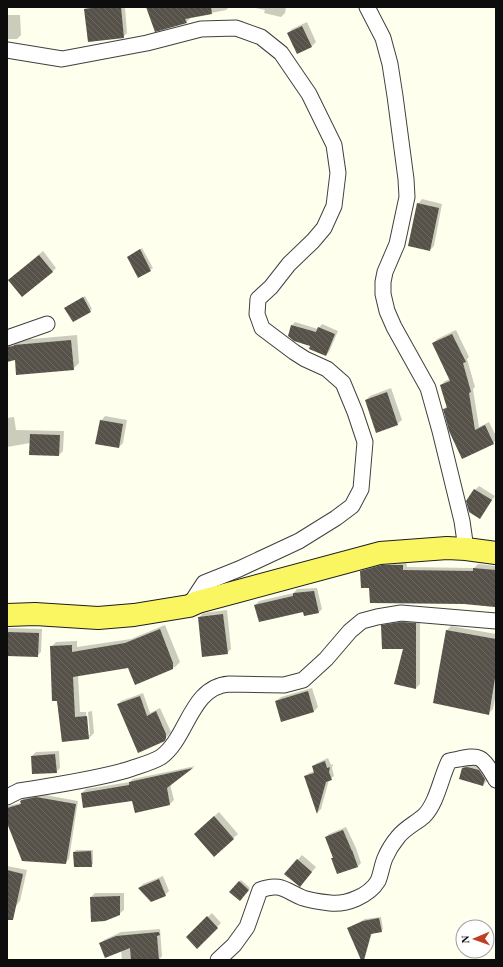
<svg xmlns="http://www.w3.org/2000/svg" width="503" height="967" viewBox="0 0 503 967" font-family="'Times New Roman',serif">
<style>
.shadow{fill:#0003}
.building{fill:url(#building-back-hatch)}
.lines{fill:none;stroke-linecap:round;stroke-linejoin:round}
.street-casing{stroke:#404040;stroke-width:17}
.primary-casing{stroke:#1e1e1e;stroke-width:24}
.street{stroke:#fff;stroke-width:15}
.primary{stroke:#faf662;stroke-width:22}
</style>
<defs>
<pattern id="building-back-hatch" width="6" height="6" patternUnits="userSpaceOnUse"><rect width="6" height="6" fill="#565149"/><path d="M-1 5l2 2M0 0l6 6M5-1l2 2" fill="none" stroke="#69655f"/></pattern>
</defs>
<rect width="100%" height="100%" fill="#ffffed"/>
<g class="shadow">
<polygon points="87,7 125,7 127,33 123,37 85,9"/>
<polygon points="147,7 229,7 226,10 192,17 186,22"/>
<polygon points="251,7 286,7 285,13 281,17 264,13 265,10"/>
<polygon points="7,15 20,15 21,35 17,39 7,39"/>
<polygon points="307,22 316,42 312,46 297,53 288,33 292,29"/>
<polygon points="422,199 442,204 434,246 430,250 418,204"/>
<polygon points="142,248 153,268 139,277 128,257"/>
<polygon points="43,251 56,268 52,272 13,276"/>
<polygon points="85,296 92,309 90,311 67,306"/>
<polygon points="295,322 318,329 322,324 338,331 329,352 326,355 312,345 292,325"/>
<polygon points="456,330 469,357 467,359 475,387 473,389 479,427 489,422 496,436 496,440 493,443 444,409 447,406 441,385 445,381 450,379 433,344 437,339"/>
<polygon points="77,335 79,363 73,369 16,359 7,361 7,343 21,340"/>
<polygon points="391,388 402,420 397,424 366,400 370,396"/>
<polygon points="105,416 127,420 123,443 119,447 101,421"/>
<polygon points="14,417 16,430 64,431 63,451 59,455 30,443 7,447 7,418"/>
<polygon points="479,486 495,496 480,517 475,490"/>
<polygon points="392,561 406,561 407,567 474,568 478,564 496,566 496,607 464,603 370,587 361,572 365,568"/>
<polygon points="317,588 322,609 319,612 305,615 304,611 255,605 259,601 294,593 297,589"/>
<polygon points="227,610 231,649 227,653 199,618 203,613"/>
<polygon points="406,618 420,619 420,684 416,688 405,648 382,626 387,622"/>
<polygon points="165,625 180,662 175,667 135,683 129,667 78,675 80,712 86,712 88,735 90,735 88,712 92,711 94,733 89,738 62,741 51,647 56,642 77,641 77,647 131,639"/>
<polygon points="451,626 496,634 496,694 493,709 489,713 447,630"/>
<polygon points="7,628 42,629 41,652 37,656 7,647"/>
<polygon points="312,688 318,707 313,712 276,701 281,697"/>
<polygon points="143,693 150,713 160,708 171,732 164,740 118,705 121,701"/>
<polygon points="59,751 60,768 56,772 32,756 36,752"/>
<polygon points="328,758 331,765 333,764 332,768 334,776 329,780 321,809 318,812 305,776 309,773 315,771 313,766 317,763"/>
<polygon points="468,764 483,766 489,775 487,781 483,785 463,768"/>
<polygon points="195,766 170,784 174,800 170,804 82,793 86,789 130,782 133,779"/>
<polygon points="40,794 78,801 69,859 65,863 7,820 7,806 21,803 21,801 24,798"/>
<polygon points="219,812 238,834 214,855 199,830"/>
<polygon points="346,827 356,848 361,863 358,866 338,873 332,859 334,857 326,837 329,834"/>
<polygon points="76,850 93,850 93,864 91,866 74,852"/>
<polygon points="302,855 316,867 304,881 285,874"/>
<polygon points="7,866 27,870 20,901 16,906 7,904"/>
<polygon points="163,876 169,891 165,895 139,888 143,884"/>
<polygon points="241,880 250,888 240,900 231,892"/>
<polygon points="95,893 124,893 124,910 119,914 91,897"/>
<polygon points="212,913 221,923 197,947 187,937"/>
<polygon points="381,917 383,929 381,931 372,933 364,960 362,960 348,928 365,919"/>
<polygon points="160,929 162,956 159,960 122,960 121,950 100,944 104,940 121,932"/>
</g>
<g class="building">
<polygon points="100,7 121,7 124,38 88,42 84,9"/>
<polygon points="146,7 211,7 212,14 185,19 187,23 155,32"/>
<polygon points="302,26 312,47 297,54 287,33"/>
<polygon points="417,203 439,208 430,251 408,246"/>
<polygon points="140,249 151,271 138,278 127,257"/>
<polygon points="39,255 53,272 22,297 8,280"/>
<polygon points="83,297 91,312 73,322 64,308"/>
<polygon points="291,325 316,332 318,327 335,334 326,356 309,349 310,346 294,341 288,336"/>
<polygon points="452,334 466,362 463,363 471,392 469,393 475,430 485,425 494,444 462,459 449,431 443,409 447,408 440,385 450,381 432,343"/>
<polygon points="71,340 74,370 16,375 15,360 7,362 7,347 14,346 14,345"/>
<polygon points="387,392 398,425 376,433 365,400"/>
<polygon points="100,420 123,424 119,448 95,444"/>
<polygon points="30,434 60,435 59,456 29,455"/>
<polygon points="474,489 492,500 480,519 469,512 466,501"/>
<polygon points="382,565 403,565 403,570 473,571 473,568 496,570 495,607 464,604 370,603 369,588 361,588 360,571"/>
<polygon points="314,591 319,613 304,616 303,612 259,622 254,605 293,596 293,593"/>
<polygon points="223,614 228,654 202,657 198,617"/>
<polygon points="401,622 416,623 416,689 394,684 403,649 382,649 381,625"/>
<polygon points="160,629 173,663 173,669 135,685 128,668 73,677 75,717 87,716 89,739 62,742 57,701 52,701 50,646 72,645 72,652 125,643"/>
<polygon points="446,630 496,639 496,672 489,715 433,703"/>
<polygon points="8,632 39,633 38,657 7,656"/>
<polygon points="308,691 314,712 281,722 275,701"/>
<polygon points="140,696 147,716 156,711 166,734 166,738 165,741 138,753 117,704"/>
<polygon points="55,754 57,773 32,774 31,756"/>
<polygon points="325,761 327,768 330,767 329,772 332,780 326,782 317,814 304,776 314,773 312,766"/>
<polygon points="467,767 479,770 485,779 483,786 459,779 462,768"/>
<polygon points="193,768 167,788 170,805 135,813 132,801 83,808 81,793 129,785 129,782"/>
<polygon points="36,797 76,804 66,864 22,861 7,823 7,808 21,804 20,801 22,800"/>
<polygon points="214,816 234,839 214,857 194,834"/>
<polygon points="343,830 352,851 352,850 358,867 337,874 331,858 333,858 325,837"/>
<polygon points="91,851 92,867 74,867 73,852"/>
<polygon points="297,859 312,872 300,887 284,874"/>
<polygon points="7,870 23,874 13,920 7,920"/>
<polygon points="159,879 166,896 151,902 138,888"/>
<polygon points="239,881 249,890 240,901 229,892"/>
<polygon points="120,896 120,915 105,921 91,922 90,897"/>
<polygon points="207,916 218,928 197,949 186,937"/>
<polygon points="379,918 382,932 371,934 364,960 361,960 347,928 363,921"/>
<polygon points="159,932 160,935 157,936 159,960 131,960 130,948 105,958 99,943 116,936"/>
</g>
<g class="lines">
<g class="street-casing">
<g id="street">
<polyline points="367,7 383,38 390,64 395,96 406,179 407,197 404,211 397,244 385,272 383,282 383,294 387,311 394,327 428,388 440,431 462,521 466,549"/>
<polyline points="7,50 62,59 147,43 201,29 236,28 261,37 281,53 309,94 334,145 338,173 334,206 324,228 313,241 289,264 271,287 258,299 257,314 262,328 294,352 305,359 327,369 343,383 355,412 365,442 361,489 352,506 336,518 299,541 239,569 204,583 189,606"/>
<polyline points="7,338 47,324"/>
<path d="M7 797 19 791C55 785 92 780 127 770 138 766 151 763 161 757 188 738 190 687 229 684L284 685 303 680 326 659 350 631 362 621 377 617 401 613 496 621"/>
<path d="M218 960 234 945 247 927 260 890C280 882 286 891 303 898 312 901 321 902 330 903 346 905 369 896 378 881 381 874 382 865 385 858 388 851 393 843 398 837 405 828 416 823 424 816 437 803 441 777 449 761 480 755 480 752 496 780"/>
</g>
</g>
<g class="primary-casing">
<polyline id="primary" points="7,615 35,614 98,618 134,615 189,606 198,602 380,553 447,548 466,549 496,553"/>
</g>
<use href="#street" class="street"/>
<use href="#primary" class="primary"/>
</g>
<rect width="503" height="967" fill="none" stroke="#0d0d0d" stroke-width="16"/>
<g transform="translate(475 939) rotate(268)"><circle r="19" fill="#ffffff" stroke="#9e9e9e"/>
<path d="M0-3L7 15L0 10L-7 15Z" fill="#bf3e23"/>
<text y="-6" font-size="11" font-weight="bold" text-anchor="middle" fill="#0d0d0d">N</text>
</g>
</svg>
